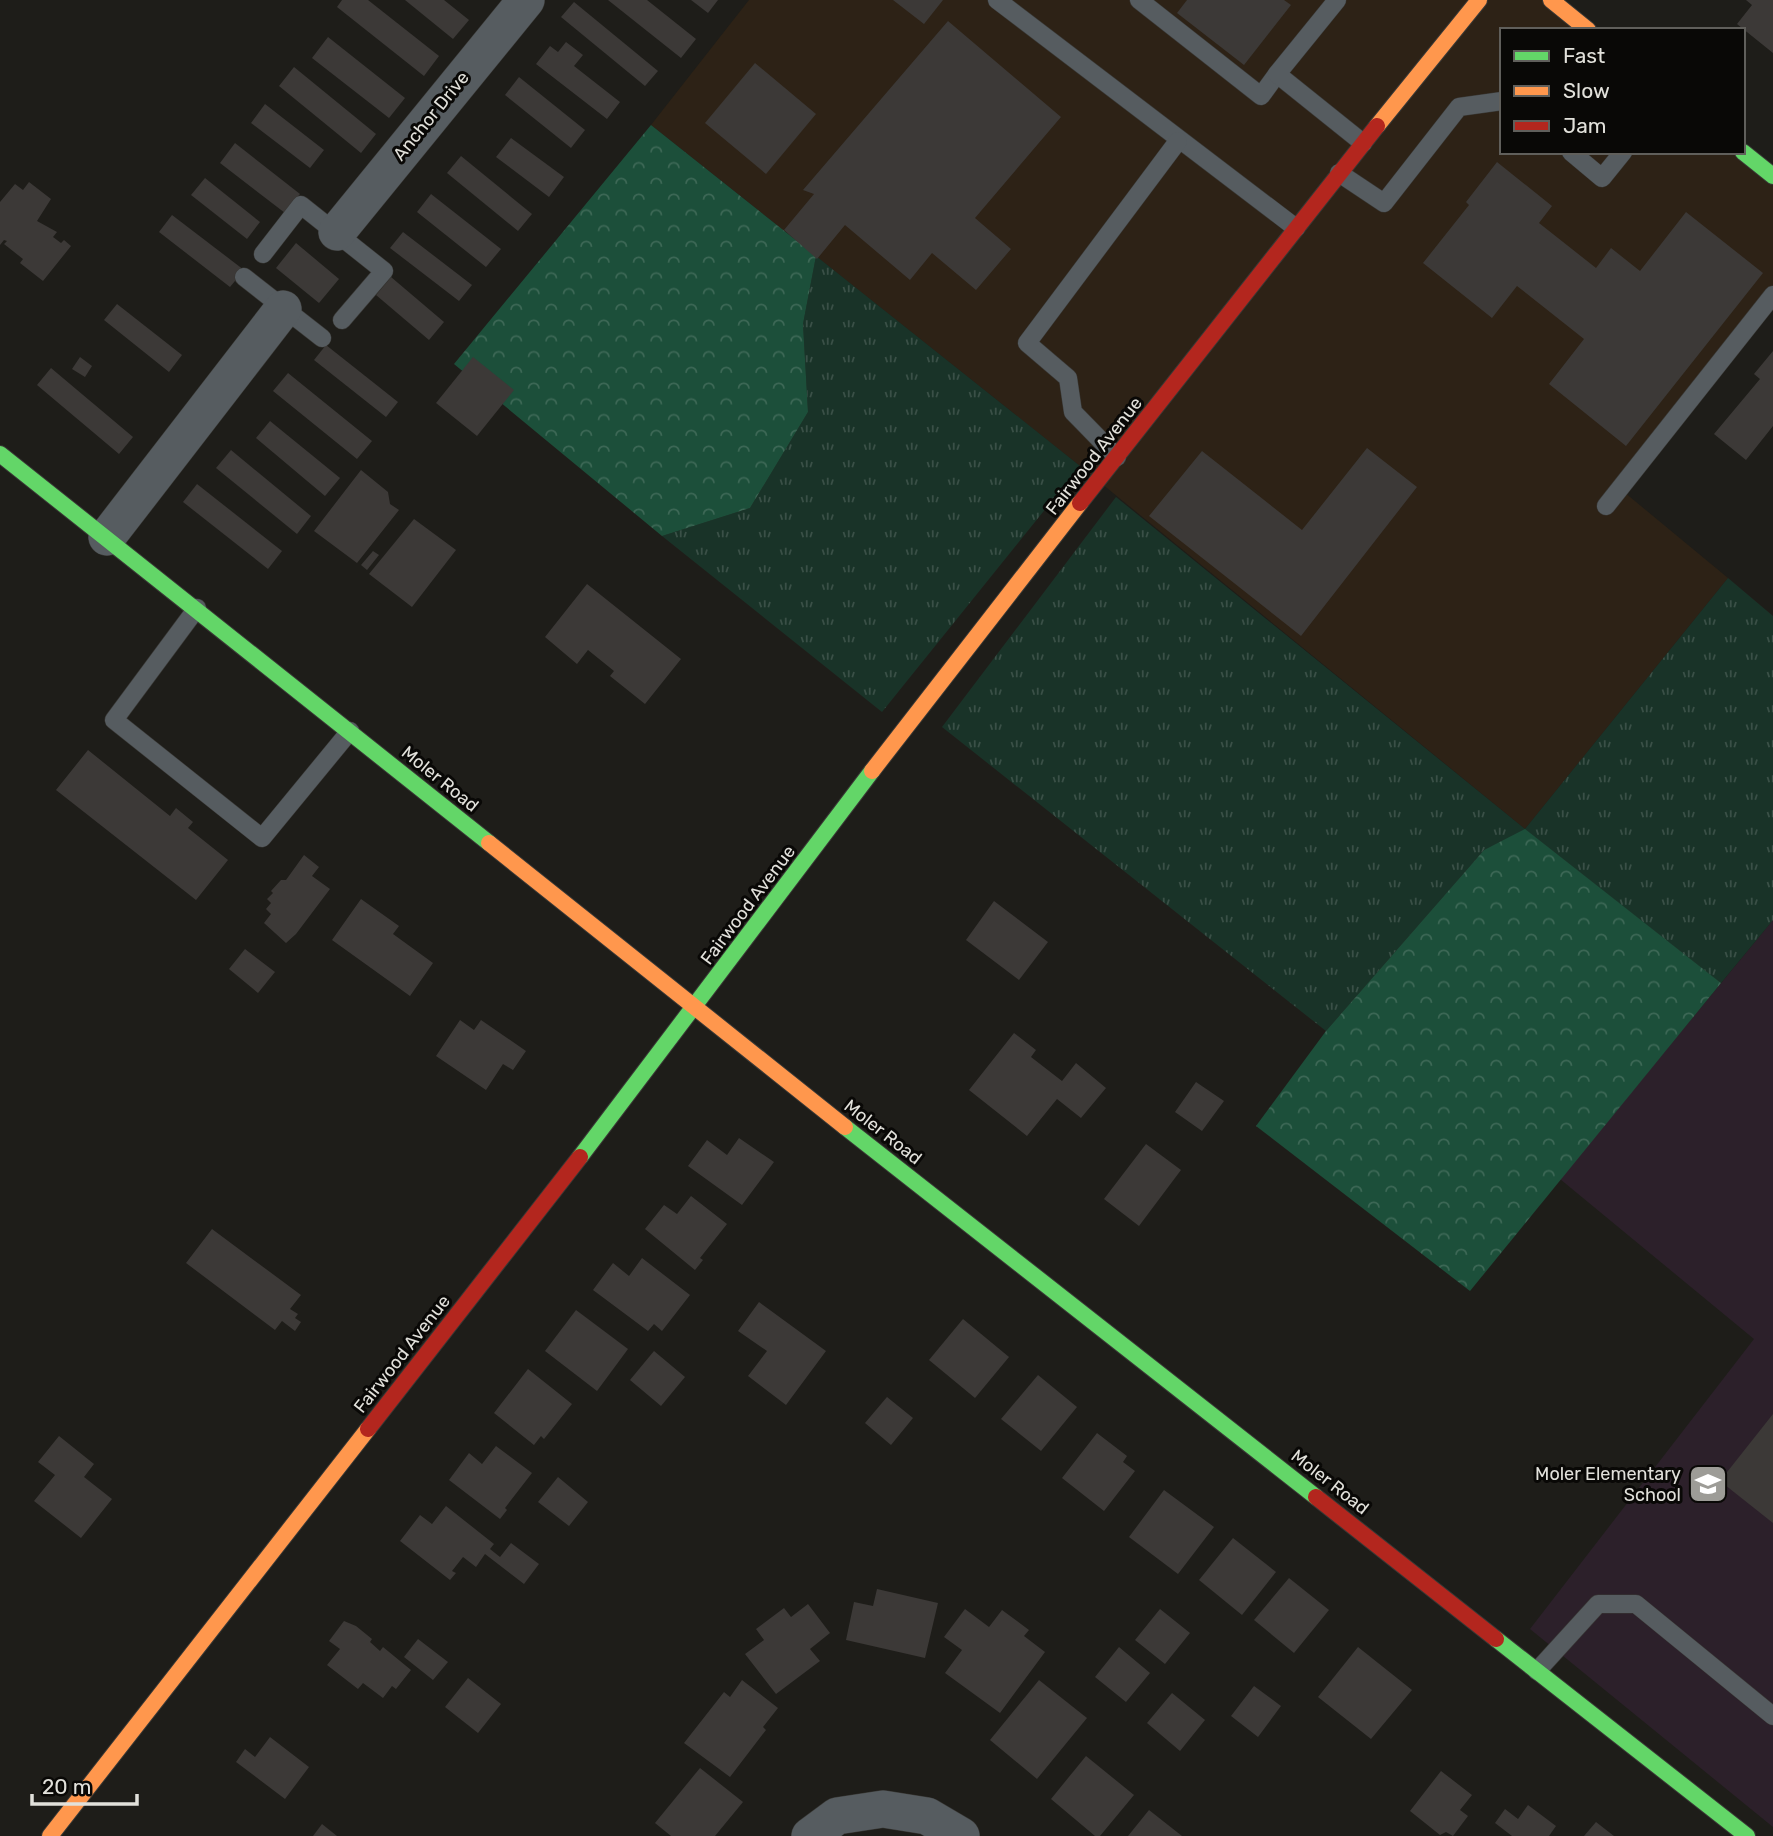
<svg xmlns="http://www.w3.org/2000/svg" width="1773" height="1836" viewBox="0 0 1773 1836" font-family="Rubik,sans-serif">
<style>
.industrial{fill:#2d2216}
.education{fill:#2c202a}
.grass{fill:url(#grass-tufts)}
.forest{fill:url(#forest-crowns)}
.building{fill:#3c3937}
.lines{fill:none;stroke-linecap:round;stroke-linejoin:round}
.lane-casing{stroke:#393835;stroke-width:19}
.street-casing{stroke:#393835;stroke-width:38}
.fast-casing{stroke:#393835;stroke-width:18}
.slow-casing{stroke:#393835;stroke-width:18}
.jam-casing{stroke:#393835;stroke-width:18}
.lane{stroke:#565c60;stroke-width:18}
.street{stroke:#565c60;stroke-width:37}
.fast{stroke:#63d668;stroke-width:16}
.slow{stroke:#ff974d;stroke-width:16}
.jam{stroke:#b3261e;stroke-width:16}
.labels{text-anchor:middle;dominant-baseline:central;stroke-width:6;stroke-linejoin:round;paint-order:stroke}
.street-label{font-size:18px;fill:#e2e1db;stroke:#090806}
.poi-label{font-size:18px;fill:#e2e1db;stroke:#090806;text-anchor:end}
</style>
<defs>
<pattern id="grass-tufts" width="24" height="20" patternUnits="userSpaceOnUse" patternTransform="scale(1.75)"><rect width="24" height="20" fill="#193328"/><path d="M3 7l-1-3M5 7V3M7 7l1-3M15 17l-1-3M17 17v-4M19 17l1-3" fill="none" stroke="#3a5047"/></pattern>
<pattern id="forest-crowns" width="20" height="18" patternUnits="userSpaceOnUse" patternTransform="scale(1.75)"><rect width="20" height="18" fill="#1c4f3a"/><path d="M2 6a3 3 0 1 1 6 0M12 15a3 3 0 1 1 6 0" fill="none" stroke="#3d6856"/></pattern>
</defs>
<rect width="100%" height="100%" fill="#1e1d19"/>
<polygon class="industrial" points="749,0 1551,0 1588,30 1502,30 1502,152 1739,152 1773,180 1773,303 1624,492 1728,578 1525,829 1080,466 651,125"/>
<polygon class="education" points="1773,920 1773,1827 1530,1629 1754,1339 1560,1179"/>
<g class="grass">
<polygon points="816,256 1080,466 882,712 662,536 750,508 808,412 803,324"/>
<polygon points="1116,497 1525,829 1728,578 1773,616 1773,920 1721,983 1525,830 1484,850 1326,1031 942,727"/>
</g>
<g class="forest">
<polygon points="651,125 816,256 803,324 808,412 750,508 662,536 454,364"/>
<polygon points="1525,829 1721,983 1470,1291 1256,1126 1326,1031 1484,850"/>
</g>
<g class="building">
<polygon points="342,0 368,0 439,56 424,76 337,7"/>
<polygon points="405,0 444,0 469,20 453,39"/>
<polygon points="608,0 647,0 696,39 681,58"/>
<polygon points="691,0 718,0 708,13"/>
<polygon points="893,0 943,0 924,24"/>
<polygon points="1187,0 1284,0 1291,5 1244,65 1177,13"/>
<polygon points="1746,0 1773,0 1773,53 1737,24 1752,5"/>
<polygon points="574,2 658,71 645,86 561,17"/>
<polygon points="948,21 1061,117 975,218 1011,249 976,290 932,253 910,280 845,225 817,259 784,230 814,194 803,190"/>
<polygon points="328,37 405,98 389,118 312,58"/>
<polygon points="566,42 583,55 574,66 620,102 607,119 536,64 550,46 558,52"/>
<polygon points="755,63 816,114 766,174 705,123"/>
<polygon points="294,67 376,134 361,153 279,86"/>
<polygon points="519,77 585,130 571,148 505,95"/>
<polygon points="265,104 324,150 310,168 251,123"/>
<polygon points="511,138 564,177 549,197 496,157"/>
<polygon points="235,143 300,194 285,213 220,163"/>
<polygon points="461,156 532,214 518,231 447,173"/>
<polygon points="1497,162 1552,206 1539,223 1596,268 1611,248 1640,271 1686,212 1763,273 1626,446 1549,384 1584,339 1517,286 1492,318 1423,263 1469,205 1466,202"/>
<polygon points="205,178 260,222 247,239 191,195"/>
<polygon points="29,182 51,199 37,221 57,232 53,237 61,243 64,240 71,246 43,281 20,263 23,259 4,244 7,241 4,240 0,245 0,202 15,184 23,190"/>
<polygon points="431,194 501,249 486,267 417,212"/>
<polygon points="172,215 244,270 230,287 159,232"/>
<polygon points="403,232 472,285 459,301 390,248"/>
<polygon points="296,243 339,279 319,303 276,268"/>
<polygon points="391,277 444,322 429,340 376,295"/>
<polygon points="117,304 182,355 169,372 104,320"/>
<polygon points="326,345 398,402 386,417 314,360"/>
<polygon points="1773,351 1773,426 1746,460 1714,434 1760,379 1754,374"/>
<polygon points="80,357 92,366 85,377 72,369"/>
<polygon points="473,357 514,390 477,436 436,403"/>
<polygon points="51,368 133,437 119,454 37,385"/>
<polygon points="288,373 372,441 357,459 273,391"/>
<polygon points="270,421 340,478 325,496 256,438"/>
<polygon points="1367,448 1417,487 1301,636 1149,516 1202,451 1302,530"/>
<polygon points="231,450 311,516 297,534 216,468"/>
<polygon points="361,470 388,492 390,504 399,510 357,563 314,531"/>
<polygon points="197,484 282,551 268,569 183,502"/>
<polygon points="414,519 456,550 412,607 369,574"/>
<polygon points="373,551 379,555 367,570 361,565"/>
<polygon points="587,584 681,659 645,704 610,676 614,671 588,650 577,664 545,637"/>
<polygon points="88,750 170,816 176,808 193,822 188,828 228,860 196,900 56,790"/>
<polygon points="304,855 319,867 312,876 330,889 296,934 286,943 264,923 271,914 266,909 271,903 267,899 273,893 271,891 281,880 286,880"/>
<polygon points="361,899 399,926 393,934 433,963 410,996 332,940"/>
<polygon points="994,901 1048,942 1019,980 966,940"/>
<polygon points="245,949 275,972 258,993 229,969"/>
<polygon points="460,1020 474,1030 481,1020 526,1051 513,1070 503,1064 486,1090 436,1056"/>
<polygon points="1014,1033 1036,1050 1031,1057 1062,1081 1076,1063 1106,1088 1081,1118 1057,1099 1027,1136 969,1090"/>
<polygon points="1196,1082 1224,1101 1202,1131 1175,1112"/>
<polygon points="739,1138 774,1162 742,1205 688,1166 707,1140 727,1155"/>
<polygon points="1146,1144 1181,1170 1139,1226 1104,1199"/>
<polygon points="691,1196 727,1224 700,1258 703,1260 695,1270 645,1229 664,1205 677,1214"/>
<polygon points="212,1229 301,1295 290,1309 298,1314 295,1318 301,1322 295,1331 282,1321 275,1330 186,1263"/>
<polygon points="642,1258 690,1295 662,1331 654,1324 648,1331 593,1290 613,1263 629,1276"/>
<polygon points="759,1302 826,1351 786,1405 748,1376 767,1351 738,1331"/>
<polygon points="576,1310 628,1349 597,1391 545,1351"/>
<polygon points="963,1319 1009,1357 975,1398 929,1360"/>
<polygon points="654,1351 685,1377 661,1406 630,1380"/>
<polygon points="528,1369 572,1404 544,1439 541,1436 534,1445 494,1413"/>
<polygon points="1038,1375 1077,1407 1041,1451 1001,1419"/>
<polygon points="887,1397 913,1418 891,1445 865,1423"/>
<polygon points="1773,1414 1773,1523 1720,1481"/>
<polygon points="1097,1433 1127,1456 1123,1462 1135,1471 1104,1511 1062,1478"/>
<polygon points="59,1436 94,1464 84,1477 112,1499 81,1538 34,1501 55,1475 38,1462"/>
<polygon points="496,1446 532,1473 505,1508 507,1510 500,1519 449,1480 469,1453 482,1464"/>
<polygon points="558,1477 588,1502 569,1526 538,1502"/>
<polygon points="1164,1490 1214,1527 1178,1574 1129,1537"/>
<polygon points="446,1506 494,1544 490,1549 500,1557 511,1543 539,1564 524,1584 485,1554 476,1567 463,1557 452,1571 456,1573 450,1580 400,1541 420,1515 432,1524"/>
<polygon points="1233,1538 1276,1572 1242,1615 1199,1580"/>
<polygon points="1289,1578 1329,1610 1294,1653 1254,1620"/>
<polygon points="877,1589 938,1603 925,1658 846,1640 854,1602 873,1606"/>
<polygon points="808,1604 830,1633 810,1649 820,1661 776,1694 745,1654 764,1640 756,1629 784,1608 791,1617"/>
<polygon points="965,1609 989,1627 1002,1610 1029,1630 1024,1636 1045,1652 1000,1713 945,1673 962,1650 944,1637"/>
<polygon points="1160,1609 1190,1633 1165,1664 1135,1640"/>
<polygon points="344,1621 356,1626 372,1639 370,1642 380,1651 383,1647 411,1670 396,1689 392,1686 383,1698 363,1683 358,1689 327,1665 340,1649 329,1641"/>
<polygon points="418,1639 448,1662 433,1680 404,1657"/>
<polygon points="1119,1647 1150,1673 1126,1702 1095,1677"/>
<polygon points="1358,1647 1412,1690 1371,1739 1318,1697"/>
<polygon points="468,1678 501,1704 478,1733 445,1707"/>
<polygon points="742,1680 778,1708 763,1727 766,1730 730,1777 684,1743 724,1692 730,1697"/>
<polygon points="1039,1680 1087,1718 1037,1779 990,1740"/>
<polygon points="1254,1686 1281,1706 1258,1737 1231,1716"/>
<polygon points="1172,1693 1205,1720 1180,1751 1147,1723"/>
<polygon points="270,1737 309,1767 285,1799 236,1762 245,1749 255,1757"/>
<polygon points="1086,1756 1134,1795 1100,1836 1095,1836 1051,1799"/>
<polygon points="700,1768 743,1802 715,1836 671,1836 655,1823"/>
<polygon points="1441,1771 1472,1795 1460,1810 1468,1816 1453,1836 1446,1832 1440,1835 1410,1811"/>
<polygon points="1528,1805 1556,1826 1549,1836 1512,1836 1495,1823 1505,1809 1518,1819"/>
<polygon points="1149,1810 1182,1836 1128,1836"/>
<polygon points="1596,1822 1614,1836 1584,1836"/>
<polygon points="322,1824 337,1836 313,1836"/>
</g>
<g class="lines">
<g class="lane-casing">
<g id="lane">
<polyline points="997,0 1296,228"/>
<polyline points="1139,0 1261,96 1277,74"/>
<polyline points="1337,0 1277,74 1363,143"/>
<polyline points="1571,152 1602,178 1623,152"/>
<polyline points="1339,173 1384,203 1459,107 1502,101"/>
<polyline points="263,254 301,205 384,271 342,320"/>
<polyline points="244,277 322,338"/>
<polyline points="1117,457 1073,412 1068,378 1027,343 1178,141"/>
<polyline points="1606,506 1773,295"/>
<polyline points="197,608 114,720 262,838 350,731"/>
<polyline points="1537,1671 1598,1604 1636,1604 1773,1716"/>
</g>
</g>
<g class="street-casing">
<g id="street">
<polyline points="337,232 526,0"/>
<polyline points="107,537 283,309"/>
<polyline points="810,1836 837,1816 883,1809 927,1816 961,1836"/>
</g>
</g>
<g class="fast-casing">
<g id="fast">
<polyline points="1743,152 1773,176"/>
<polyline points="0,454 489,843"/>
<polyline points="845,1127 1316,1497"/>
<polyline points="580,1157 872,771"/>
<polyline points="1496,1639 1747,1836"/>
</g>
</g>
<g class="slow-casing">
<g id="slow">
<polyline points="1551,0 1588,30"/>
<polyline points="1377,126 1479,0"/>
<polyline points="872,771 1080,503"/>
<polyline points="489,843 845,1127"/>
<polyline points="50,1836 368,1429"/>
</g>
</g>
<g class="jam-casing">
<g id="jam">
<polyline points="1080,503 1377,126"/>
<polyline points="368,1429 580,1157"/>
<polyline points="1316,1497 1496,1639"/>
</g>
</g>
<use href="#lane" class="lane"/>
<use href="#street" class="street"/>
<use href="#fast" class="fast"/>
<use href="#slow" class="slow"/>
<use href="#jam" class="jam"/>
</g>
<defs>
<g id="school-square" transform="scale(2.0125)"><rect x="-9" y="-9" width="18" height="18" rx="4" fill="#9d9c97" stroke="#090806"/><path d="M0-5L7-2L0 1L-7-2ZM-4 1L0 2.5L4 1V4Q0 6-4 4Z" fill="#fff"/></g>
</defs>
<g fill-rule="evenodd">
<use href="#school-square" x="1708" y="1484"/>
</g>
<g class="labels">
<g class="street-label">
<text transform="translate(431 116) rotate(-51)">Anchor Drive</text>
<text transform="translate(1094 456) rotate(-52)">Fairwood Avenue</text>
<text transform="translate(440 779) rotate(39)">Moler Road</text>
<text transform="translate(748 905) rotate(-53)">Fairwood Avenue</text>
<text transform="translate(883 1132) rotate(38)">Moler Road</text>
<text transform="translate(402 1354) rotate(-52)">Fairwood Avenue</text>
<text transform="translate(1330 1482) rotate(38)">Moler Road</text>
</g>
<g class="poi-label">
<text x="1681" y="1474">Moler Elementary<tspan x="1681" dy="21">School</tspan></text>
</g>
</g>
<rect x="1500" y="28" width="245" height="126" fill="#090806" stroke="#605f5b" stroke-width="2"/>
<rect x="1514" y="51" width="35" height="10" fill="#63d668" stroke="#605f5b" stroke-width="2"/>
<text x="1563" y="63" font-size="21" fill="#e2e1db">Fast</text>
<rect x="1514" y="86" width="35" height="10" fill="#ff974d" stroke="#605f5b" stroke-width="2"/>
<text x="1563" y="98" font-size="21" fill="#e2e1db">Slow</text>
<rect x="1514" y="121" width="35" height="10" fill="#b3261e" stroke="#605f5b" stroke-width="2"/>
<text x="1563" y="133" font-size="21" fill="#e2e1db">Jam</text>
<path d="M32 1794v10h105v-10" fill="none" stroke="#e2e1db" stroke-width="3.5"/>
<text x="42" y="1794" font-size="21" fill="#e2e1db" stroke="#090806" stroke-width="5" paint-order="stroke">20 m</text>
</svg>
